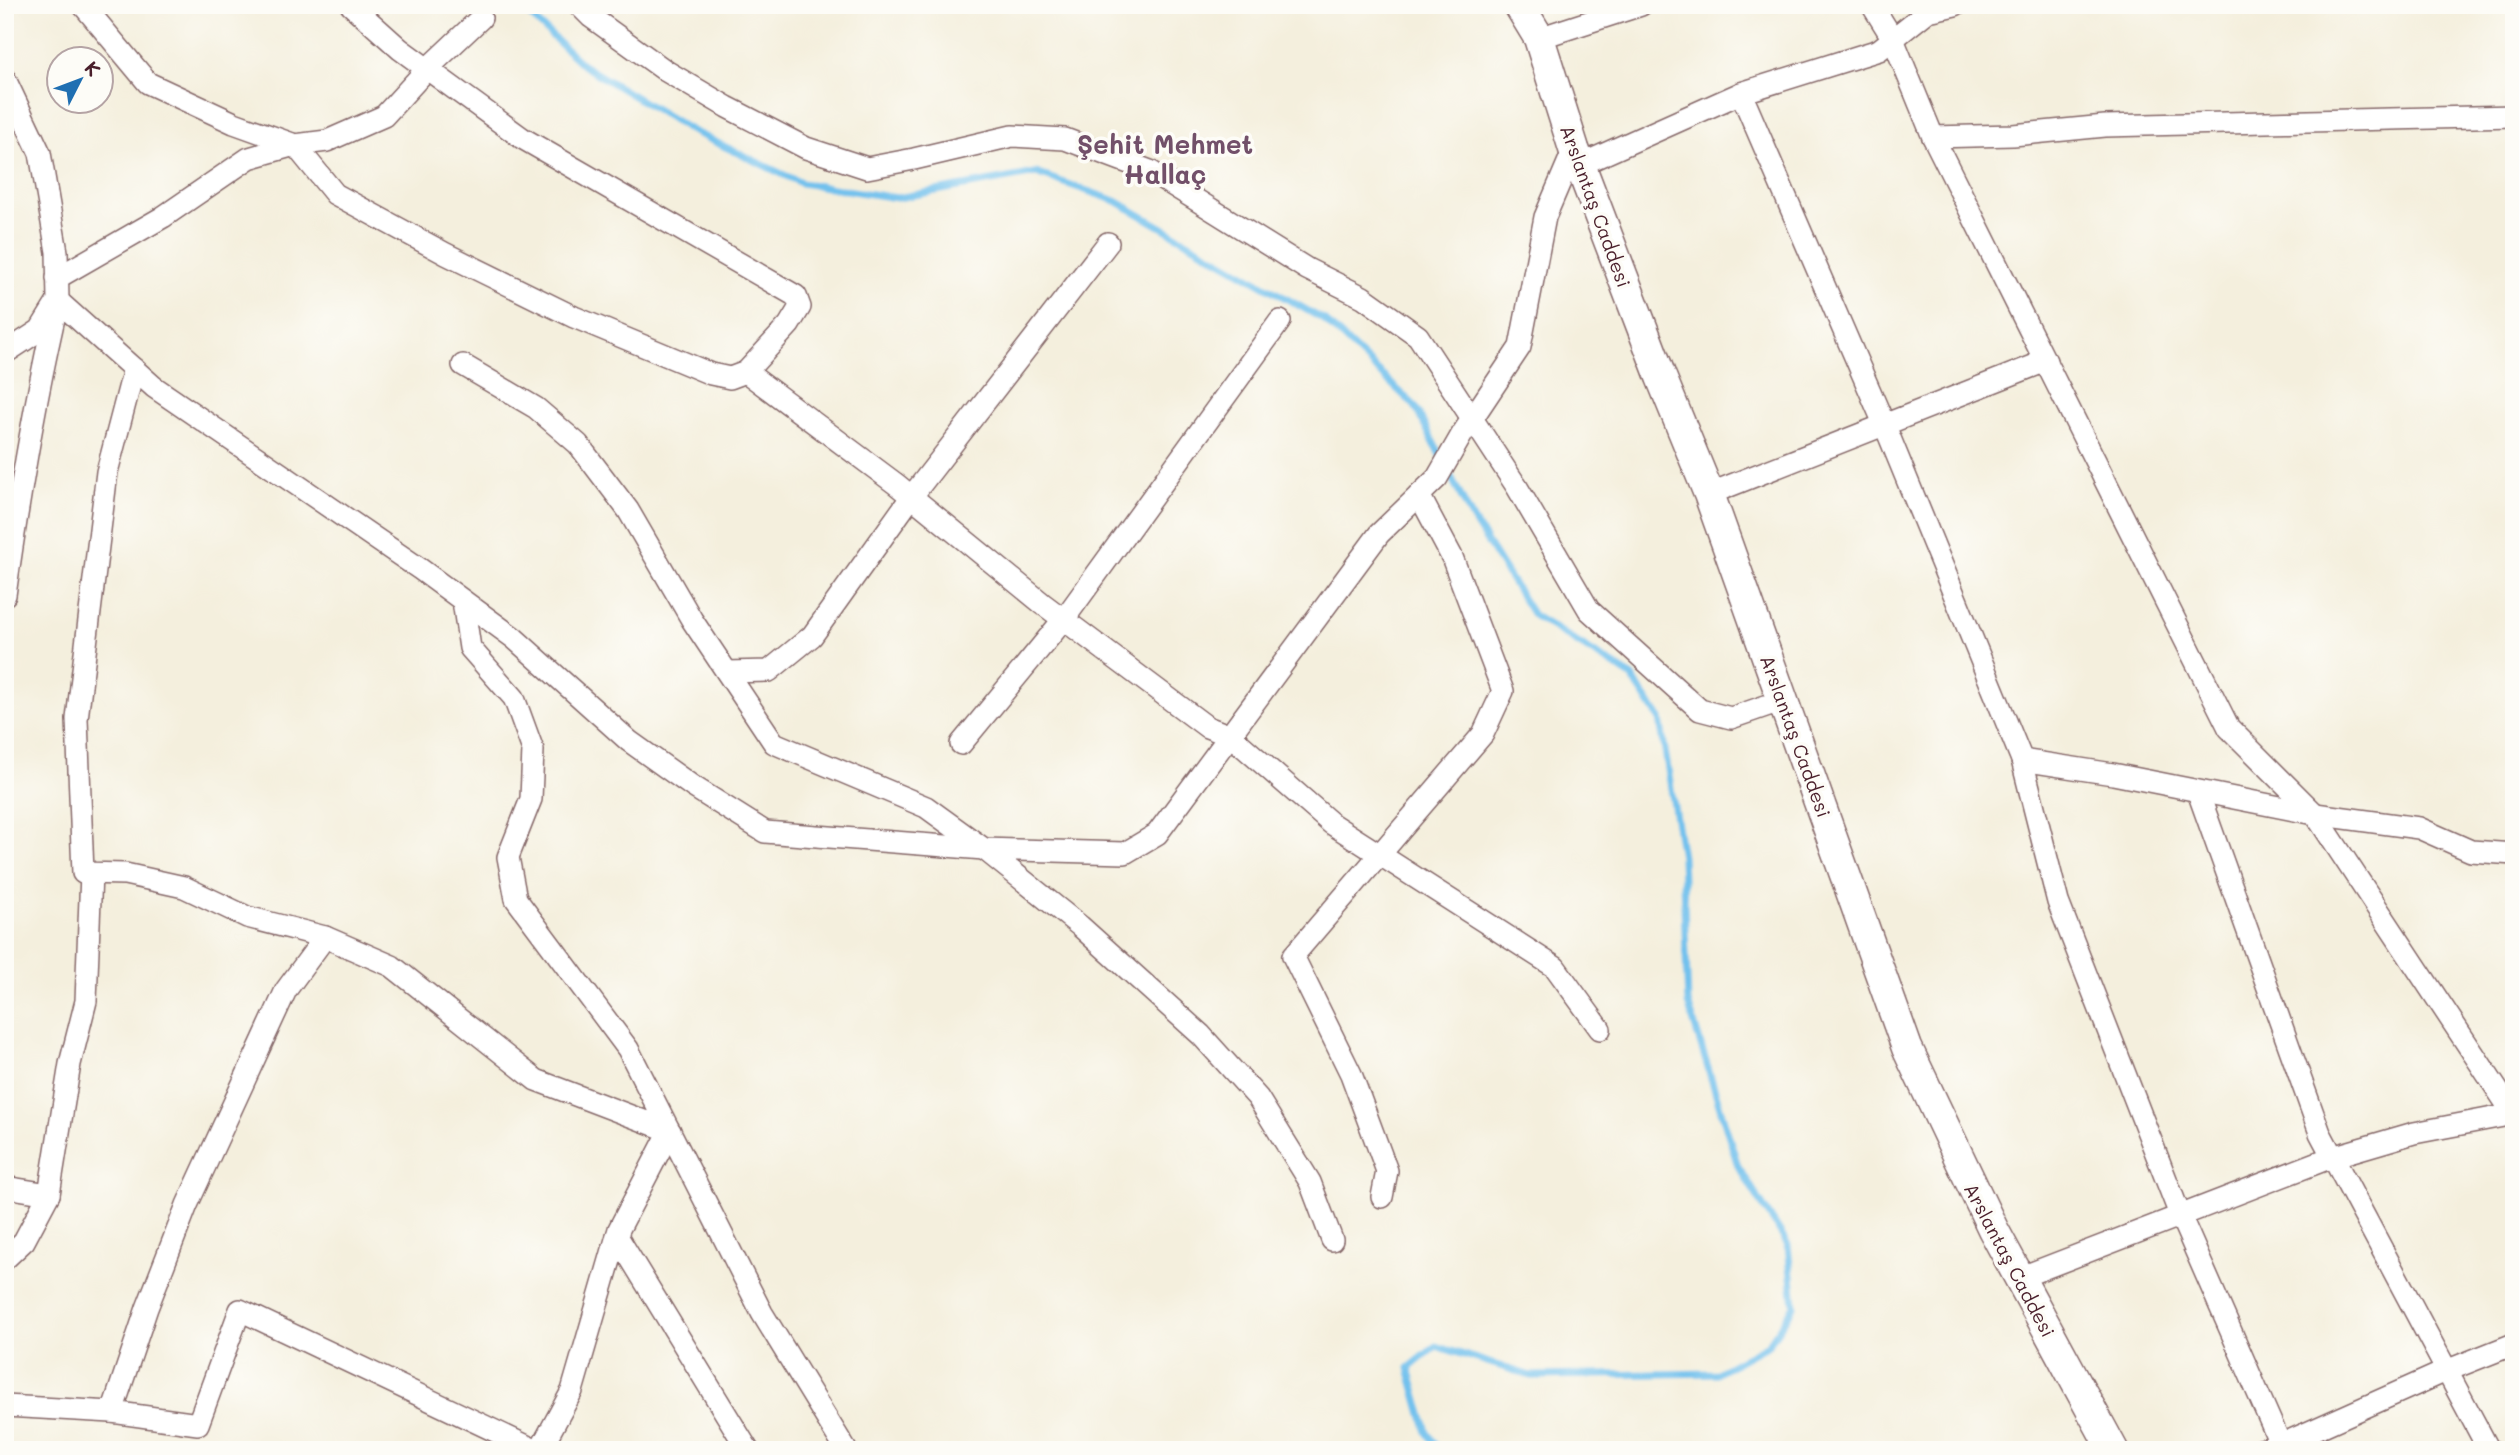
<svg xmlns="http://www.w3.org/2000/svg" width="2519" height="1455" viewBox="0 0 2519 1455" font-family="Mali,sans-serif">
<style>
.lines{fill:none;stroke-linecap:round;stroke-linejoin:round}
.stream{stroke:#72c1ed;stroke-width:7}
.street-casing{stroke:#866869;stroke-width:24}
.secondary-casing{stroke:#866869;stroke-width:33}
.street{stroke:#fff;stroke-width:21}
.secondary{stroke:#fff;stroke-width:30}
.labels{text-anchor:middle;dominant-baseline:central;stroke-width:7;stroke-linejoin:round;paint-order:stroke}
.street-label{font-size:19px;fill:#4a1f2b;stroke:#fdfcf7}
.district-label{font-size:26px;font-weight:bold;fill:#72506a;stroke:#fdfcf7}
</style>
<rect width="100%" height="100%" fill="#fdfcf7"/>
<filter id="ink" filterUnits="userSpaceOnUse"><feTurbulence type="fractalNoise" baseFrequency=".0143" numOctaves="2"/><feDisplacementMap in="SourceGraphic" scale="14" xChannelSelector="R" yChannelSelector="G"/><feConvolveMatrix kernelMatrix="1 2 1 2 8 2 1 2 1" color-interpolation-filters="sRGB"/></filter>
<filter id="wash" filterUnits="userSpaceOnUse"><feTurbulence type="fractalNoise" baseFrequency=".00686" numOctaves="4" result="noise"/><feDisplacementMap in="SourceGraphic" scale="28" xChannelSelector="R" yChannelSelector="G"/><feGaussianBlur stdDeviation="1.57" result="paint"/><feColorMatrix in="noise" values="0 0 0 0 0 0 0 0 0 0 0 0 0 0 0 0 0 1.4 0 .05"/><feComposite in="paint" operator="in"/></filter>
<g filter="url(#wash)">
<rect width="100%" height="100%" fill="#f4efdd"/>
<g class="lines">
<polyline class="stream" points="519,5 584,66 692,131 801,183 897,198 1036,173 1116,201 1324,320 1415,406 1473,520 1533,615 1631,676 1660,719 1682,857 1688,1003 1738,1166 1788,1245 1794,1306 1768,1345 1717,1373 1531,1376 1436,1346 1409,1368 1427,1432 1439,1450"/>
</g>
</g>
<g filter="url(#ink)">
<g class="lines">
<g class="street-casing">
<g id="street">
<polyline points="83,5 148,83 234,123 295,145 335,194 446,254 574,317 711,374 730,378 746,372 789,325 800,307 796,296 522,138 400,49 351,5"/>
<polyline points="579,5 591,17 666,71 727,107 806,148 867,168 914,159 1012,136 1065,139 1150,171 1307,269 1363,297 1418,336 1517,487 1589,610 1700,710 1731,718 1783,700"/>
<polyline points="1872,5 1893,39 1933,137 2229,728 2315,814 2514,1115"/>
<polyline points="1539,38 1641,5"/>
<polyline points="5,79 40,153 57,252 58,301 40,330 5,353"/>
<polyline points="1741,93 1885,426 2022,760 2058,902 2180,1215 2283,1450"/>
<polyline points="1933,137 2013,135 2105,126 2514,116"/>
<polyline points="1580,165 1741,93 1879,50 1928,11 1955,5"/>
<polyline points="57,278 163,217 249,158 295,145 327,141 384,116 427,69 481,18"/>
<polyline points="463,365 536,408 578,444 628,510 692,620 774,743 926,807 984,849 1080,926 1201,1035 1258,1098 1310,1182 1332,1240"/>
<polyline points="134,369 107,472 77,719 83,873 125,874 184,887 247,917 325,937 392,966 536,1080 670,1131 619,1229 572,1391 540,1450"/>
<polyline points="746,372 896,484 1043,604 1207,727 1231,736 1332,824 1555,967 1600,1029"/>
<polyline points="1709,494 2046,361"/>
<path d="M5 595C19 496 35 398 58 301L154 387 420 569 514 638 629 741 692 786 765 832 984 849 1125 853 1157 834 1379 534 1437 478 1464 431 1520 347 1545 217 1574 149"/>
<polyline points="463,601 470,648 514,698 533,750 531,799 508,857 516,899 628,1049 762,1313 846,1450"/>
<polyline points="727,672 769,671 812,636 912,496 1108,243"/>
<polyline points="961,744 1064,619 1280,321"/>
<polyline points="2022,760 2113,774 2315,814 2419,828 2471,851 2514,854"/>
<polyline points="2198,792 2320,1133 2489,1450"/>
<polyline points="5,1187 49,1194"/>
<polyline points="1382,1197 1387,1171 1351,1074 1293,956 1483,734 1503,691 1452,557 1419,495"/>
<polyline points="617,1236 748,1450"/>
<polyline points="5,1259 24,1241 49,1194 70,1064 86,1001 91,873"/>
<polyline points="2019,1278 2332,1157 2414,1133 2514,1114"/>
<polyline points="5,1406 112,1412 147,1308 187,1205 286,990 325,937"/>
<polyline points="112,1412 198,1424 240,1310 535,1450"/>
<polyline points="2261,1450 2280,1445 2446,1371 2514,1344"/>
</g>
</g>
<g class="secondary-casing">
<polyline id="secondary" points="1519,5 1539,38 1574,149 1661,377 1709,494 1907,1048 1993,1229 2113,1450"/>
</g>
<use href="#street" class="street"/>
<use href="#secondary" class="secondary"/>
</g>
</g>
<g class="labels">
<g class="street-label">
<text transform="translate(1596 206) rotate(70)">Arslantaş Caddesi</text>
<text transform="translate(1796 736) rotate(70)">Arslantaş Caddesi</text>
<text transform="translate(2010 1260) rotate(62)">Arslantaş Caddesi</text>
</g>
<g class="district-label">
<text x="1165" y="144">Şehit Mehmet<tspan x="1165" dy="30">Hallaç</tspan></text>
</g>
</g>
<rect width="2519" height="1455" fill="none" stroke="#fdfcf7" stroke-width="28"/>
<g transform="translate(80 80) rotate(48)"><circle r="33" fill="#fdfcf7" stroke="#b5a4a5" stroke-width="2"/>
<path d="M0-5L12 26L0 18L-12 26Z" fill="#1f6fb2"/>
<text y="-10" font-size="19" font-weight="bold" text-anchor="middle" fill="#4a1f2b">K</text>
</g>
</svg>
